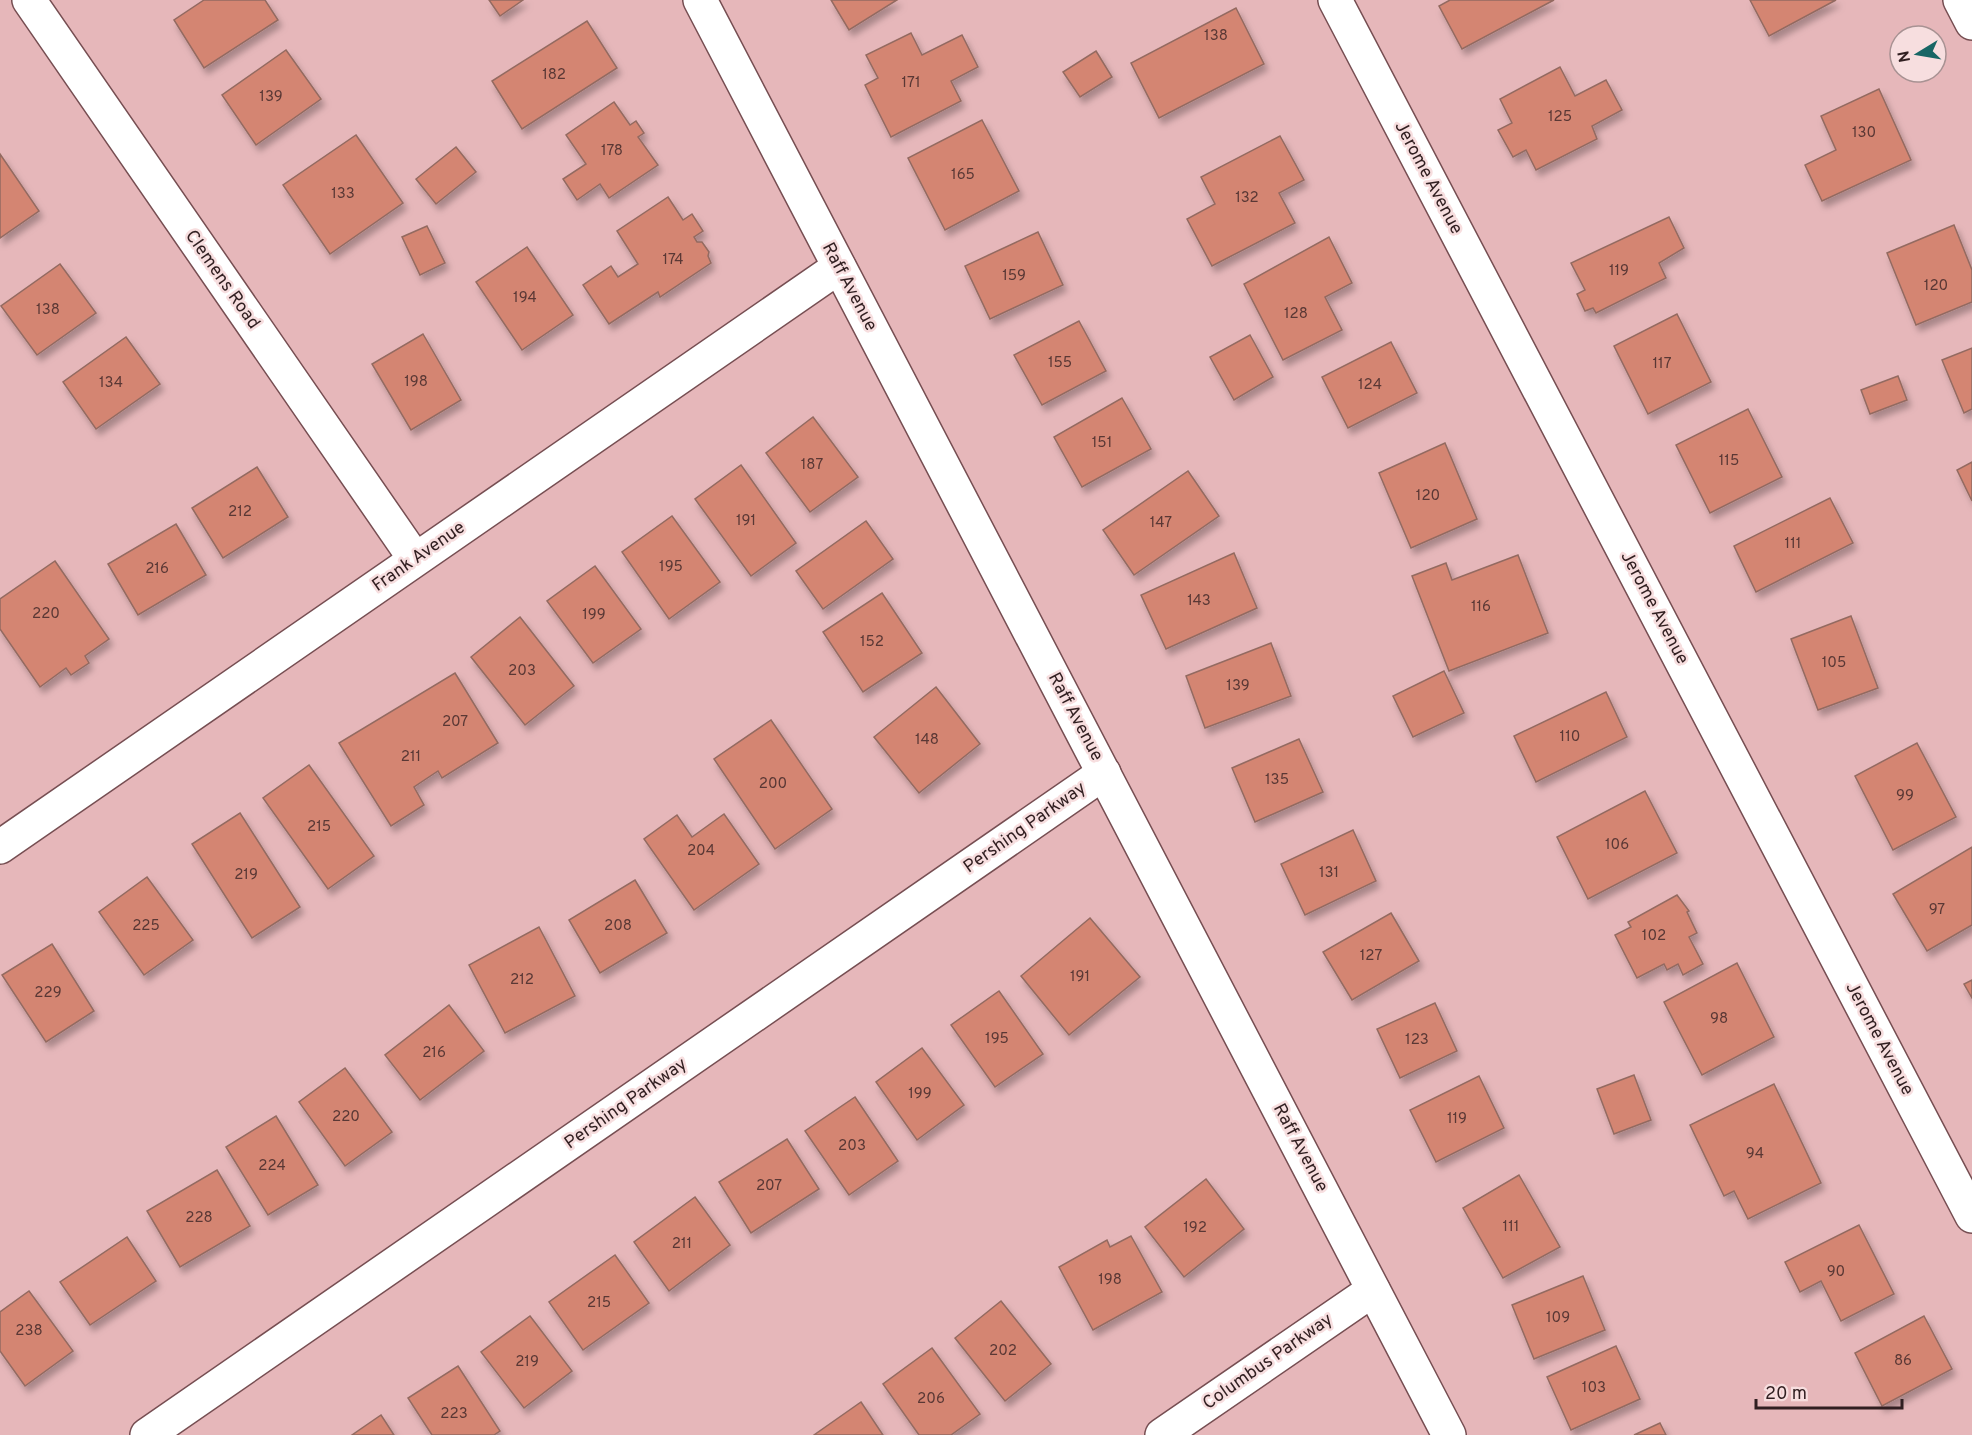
<svg xmlns="http://www.w3.org/2000/svg" width="1972" height="1435" viewBox="0 0 1972 1435" font-family="Overpass,sans-serif">
<style>
.building{fill:#d48572;stroke:#936a61;stroke-width:1.5;filter:url(#shadow)}
.lines{fill:none;stroke-linecap:round;stroke-linejoin:round}
.minor-casing{stroke:#764e52;stroke-width:36}
.minor{stroke:#fff;stroke-width:33}
.labels{text-anchor:middle;dominant-baseline:central;stroke-width:5;stroke-linejoin:round;paint-order:stroke}
.number-label{font-size:15px;fill:#5a3835}
.street-label{font-size:18px;fill:#311f21;stroke:#f7dedf}
</style>
<defs>
<filter id="shadow"><feDropShadow dx="3.5" dy="6" stdDeviation="3" flood-color="#0004"/></filter>
</defs>
<rect width="100%" height="100%" fill="#e6b7ba"/>
<g class="building">
<polygon points="204,0 265,0 278,20 204,68 174,20"/>
<polygon points="489,0 523,0 500,16"/>
<polygon points="831,0 897,0 849,30"/>
<polygon points="1450,0 1554,0 1462,49 1439,6"/>
<polygon points="1750,0 1836,0 1769,36"/>
<polygon points="1236,8 1264,64 1159,118 1131,63"/>
<polygon points="587,21 617,68 522,129 492,81"/>
<polygon points="911,33 922,55 962,35 978,67 951,81 961,101 891,137 865,85 878,78 866,55"/>
<polygon points="286,50 321,99 256,145 222,95"/>
<polygon points="1096,51 1112,77 1080,97 1063,72"/>
<polygon points="1560,67 1575,96 1606,80 1622,110 1592,126 1597,139 1536,170 1526,150 1513,157 1498,130 1512,123 1500,99"/>
<polygon points="1879,89 1911,160 1822,201 1805,165 1836,150 1821,116"/>
<polygon points="614,102 630,125 636,121 644,133 638,137 658,165 609,198 600,184 577,200 563,179 586,164 566,135"/>
<polygon points="982,120 1019,191 945,230 908,158"/>
<polygon points="356,135 403,203 330,254 283,185"/>
<polygon points="1280,136 1304,180 1279,193 1295,223 1212,266 1187,219 1215,204 1201,177"/>
<polygon points="456,147 476,172 436,204 416,179"/>
<polygon points="0,154 39,211 0,238"/>
<polygon points="668,197 683,220 692,214 703,231 694,237 697,242 702,242 709,252 708,256 711,263 660,297 658,292 609,324 583,285 611,266 618,277 638,264 617,231"/>
<polygon points="1669,217 1684,248 1659,263 1666,278 1596,313 1593,308 1585,311 1577,294 1585,290 1571,263"/>
<polygon points="1954,225 1972,270 1972,302 1916,325 1887,253"/>
<polygon points="427,226 445,263 420,275 402,237"/>
<polygon points="1038,232 1063,285 990,319 965,266"/>
<polygon points="1329,237 1352,283 1325,297 1342,330 1283,360 1244,284"/>
<polygon points="527,247 573,315 522,350 476,282"/>
<polygon points="60,264 96,313 37,355 1,306"/>
<polygon points="1677,314 1711,382 1648,414 1614,346"/>
<polygon points="1079,321 1106,371 1042,405 1014,355"/>
<polygon points="423,334 461,400 411,430 372,364"/>
<polygon points="1250,335 1273,377 1234,400 1210,357"/>
<polygon points="126,337 160,384 96,429 63,382"/>
<polygon points="1391,342 1417,393 1348,428 1322,377"/>
<polygon points="1972,348 1972,409 1964,413 1942,360"/>
<polygon points="1898,376 1907,400 1870,414 1861,390"/>
<polygon points="1122,398 1151,449 1082,487 1054,437"/>
<polygon points="1748,409 1782,477 1710,513 1676,445"/>
<polygon points="813,417 858,477 810,512 766,453"/>
<polygon points="1445,443 1477,519 1411,548 1379,473"/>
<polygon points="1972,462 1972,501 1957,470"/>
<polygon points="741,465 796,543 751,576 695,499"/>
<polygon points="257,467 288,517 223,558 192,508"/>
<polygon points="1188,471 1219,516 1134,575 1103,530"/>
<polygon points="1830,498 1853,543 1756,592 1734,546"/>
<polygon points="672,516 720,582 669,619 622,552"/>
<polygon points="866,521 893,559 823,609 796,571"/>
<polygon points="176,524 206,575 138,615 108,564"/>
<polygon points="1234,553 1257,608 1166,649 1141,595"/>
<polygon points="1518,555 1548,633 1449,671 1412,576 1446,563 1452,580"/>
<polygon points="55,561 109,639 85,656 89,663 71,675 66,668 40,687 0,629 0,599"/>
<polygon points="595,566 641,629 593,663 547,601"/>
<polygon points="882,593 922,653 863,692 823,632"/>
<polygon points="1851,616 1878,688 1818,710 1791,639"/>
<polygon points="520,617 574,686 525,725 471,657"/>
<polygon points="1271,643 1291,696 1205,728 1186,676"/>
<polygon points="1444,671 1464,713 1413,737 1393,696"/>
<polygon points="455,673 498,743 442,778 438,771 414,787 424,805 391,826 339,743"/>
<polygon points="936,687 980,744 919,793 874,737"/>
<polygon points="1606,692 1627,737 1536,782 1514,736"/>
<polygon points="771,720 832,809 775,849 714,759"/>
<polygon points="1299,739 1323,792 1255,822 1232,768"/>
<polygon points="1917,743 1956,817 1893,850 1855,776"/>
<polygon points="309,765 374,856 328,889 263,798"/>
<polygon points="1645,791 1677,853 1588,899 1557,837"/>
<polygon points="240,813 300,907 252,938 192,844"/>
<polygon points="724,814 759,864 694,910 644,839 677,815 692,837"/>
<polygon points="1353,830 1376,881 1305,915 1281,864"/>
<polygon points="1972,847 1972,925 1927,951 1893,894"/>
<polygon points="147,877 193,940 144,975 99,912"/>
<polygon points="635,880 667,933 600,973 569,920"/>
<polygon points="1677,895 1689,911 1687,912 1697,933 1689,937 1703,964 1683,975 1678,964 1667,970 1664,964 1637,978 1615,935 1631,927 1628,922"/>
<polygon points="1391,913 1419,961 1352,1000 1323,952"/>
<polygon points="1090,918 1140,977 1069,1035 1021,976"/>
<polygon points="539,927 575,996 505,1033 469,965"/>
<polygon points="52,944 94,1011 46,1042 2,975"/>
<polygon points="1737,963 1774,1037 1702,1075 1664,1002"/>
<polygon points="1972,980 1972,998 1964,984"/>
<polygon points="999,991 1043,1054 995,1087 951,1025"/>
<polygon points="1435,1003 1457,1051 1400,1078 1377,1029"/>
<polygon points="449,1005 484,1051 420,1100 385,1055"/>
<polygon points="922,1048 964,1105 917,1140 876,1082"/>
<polygon points="345,1068 392,1132 345,1166 299,1102"/>
<polygon points="1634,1075 1651,1120 1614,1134 1597,1089"/>
<polygon points="1479,1076 1504,1128 1436,1162 1410,1110"/>
<polygon points="1774,1084 1821,1183 1748,1219 1734,1191 1724,1196 1690,1125"/>
<polygon points="855,1097 898,1161 849,1195 805,1131"/>
<polygon points="276,1116 318,1185 268,1215 226,1147"/>
<polygon points="787,1139 819,1189 751,1233 719,1182"/>
<polygon points="217,1170 250,1226 180,1267 147,1211"/>
<polygon points="1519,1175 1560,1247 1503,1278 1463,1208"/>
<polygon points="1206,1179 1244,1229 1184,1277 1145,1227"/>
<polygon points="695,1197 730,1245 669,1291 634,1242"/>
<polygon points="1859,1225 1894,1294 1841,1321 1821,1281 1800,1292 1785,1262"/>
<polygon points="1131,1236 1162,1292 1093,1330 1059,1267 1107,1240 1110,1247"/>
<polygon points="127,1237 156,1281 90,1325 60,1282"/>
<polygon points="615,1255 649,1303 583,1350 549,1302"/>
<polygon points="1583,1276 1605,1330 1534,1359 1512,1305"/>
<polygon points="29,1291 73,1351 25,1386 0,1351 0,1312"/>
<polygon points="1001,1301 1051,1364 1005,1401 955,1338"/>
<polygon points="530,1316 572,1371 524,1408 481,1352"/>
<polygon points="1924,1316 1952,1369 1882,1406 1855,1353"/>
<polygon points="1616,1346 1640,1399 1571,1430 1547,1377"/>
<polygon points="932,1348 980,1414 951,1435 919,1435 883,1384"/>
<polygon points="458,1366 500,1431 494,1435 432,1435 408,1398"/>
<polygon points="861,1402 883,1435 814,1435"/>
<polygon points="381,1415 394,1435 352,1435"/>
<polygon points="1660,1423 1666,1435 1634,1435"/>
</g>
<g class="lines">
<g class="minor-casing">
<g id="minor">
<polyline points="29,0 415,559"/>
<polyline points="700,0 1449,1435"/>
<polyline points="1335,0 1972,1216"/>
<polyline points="1960,0 1972,23"/>
<polyline points="0,847 839,267"/>
<polyline points="147,1435 1104,773"/>
<polyline points="1162,1435 1373,1290"/>
</g>
</g>
<use href="#minor" class="minor"/>
</g>
<g class="labels">
<g class="number-label">
<text x="1216" y="36">138</text>
<text x="554" y="75">182</text>
<text x="911" y="83">171</text>
<text x="271" y="97">139</text>
<text x="1560" y="117">125</text>
<text x="1864" y="133">130</text>
<text x="612" y="151">178</text>
<text x="963" y="175">165</text>
<text x="343" y="194">133</text>
<text x="1247" y="198">132</text>
<text x="673" y="260">174</text>
<text x="1619" y="271">119</text>
<text x="1014" y="276">159</text>
<text x="1936" y="286">120</text>
<text x="525" y="298">194</text>
<text x="48" y="310">138</text>
<text x="1296" y="314">128</text>
<text x="1060" y="363">155</text>
<text x="1662" y="364">117</text>
<text x="416" y="382">198</text>
<text x="111" y="383">134</text>
<text x="1370" y="385">124</text>
<text x="1102" y="443">151</text>
<text x="1729" y="461">115</text>
<text x="812" y="465">187</text>
<text x="1428" y="496">120</text>
<text x="240" y="512">212</text>
<text x="746" y="521">191</text>
<text x="1161" y="523">147</text>
<text x="1793" y="544">111</text>
<text x="671" y="567">195</text>
<text x="157" y="569">216</text>
<text x="1199" y="601">143</text>
<text x="1481" y="607">116</text>
<text x="46" y="614">220</text>
<text x="594" y="615">199</text>
<text x="872" y="642">152</text>
<text x="1834" y="663">105</text>
<text x="522" y="671">203</text>
<text x="1238" y="686">139</text>
<text x="455" y="722">207</text>
<text x="1570" y="737">110</text>
<text x="927" y="740">148</text>
<text x="411" y="757">211</text>
<text x="1277" y="780">135</text>
<text x="773" y="784">200</text>
<text x="1905" y="796">99</text>
<text x="319" y="827">215</text>
<text x="1617" y="845">106</text>
<text x="701" y="851">204</text>
<text x="1329" y="873">131</text>
<text x="246" y="875">219</text>
<text x="1937" y="910">97</text>
<text x="146" y="926">225</text>
<text x="618" y="926">208</text>
<text x="1654" y="936">102</text>
<text x="1371" y="956">127</text>
<text x="1080" y="977">191</text>
<text x="522" y="980">212</text>
<text x="48" y="993">229</text>
<text x="1719" y="1019">98</text>
<text x="997" y="1039">195</text>
<text x="1417" y="1040">123</text>
<text x="434" y="1053">216</text>
<text x="920" y="1094">199</text>
<text x="346" y="1117">220</text>
<text x="1457" y="1119">119</text>
<text x="852" y="1146">203</text>
<text x="1755" y="1154">94</text>
<text x="272" y="1166">224</text>
<text x="769" y="1186">207</text>
<text x="199" y="1218">228</text>
<text x="1511" y="1227">111</text>
<text x="1195" y="1228">192</text>
<text x="682" y="1244">211</text>
<text x="1836" y="1272">90</text>
<text x="1110" y="1280">198</text>
<text x="599" y="1303">215</text>
<text x="1558" y="1318">109</text>
<text x="29" y="1331">238</text>
<text x="1003" y="1351">202</text>
<text x="1903" y="1361">86</text>
<text x="527" y="1362">219</text>
<text x="1594" y="1388">103</text>
<text x="931" y="1399">206</text>
<text x="454" y="1414">223</text>
</g>
<g class="street-label">
<text transform="translate(1428 178) rotate(62)">Jerome Avenue</text>
<text transform="translate(222 280) rotate(55)">Clemens Road</text>
<text transform="translate(849 287) rotate(62)">Raff Avenue</text>
<text transform="translate(419 557) rotate(-35)">Frank Avenue</text>
<text transform="translate(1654 608) rotate(62)">Jerome Avenue</text>
<text transform="translate(1075 717) rotate(62)">Raff Avenue</text>
<text transform="translate(1025 828) rotate(-35)">Pershing Parkway</text>
<text transform="translate(1879 1039) rotate(62)">Jerome Avenue</text>
<text transform="translate(626 1104) rotate(-35)">Pershing Parkway</text>
<text transform="translate(1300 1148) rotate(62)">Raff Avenue</text>
<text transform="translate(1268 1362) rotate(-35)">Columbus Parkway</text>
</g>
</g>
<g transform="translate(1918 54) rotate(259)"><circle r="28" fill="#f7dedf" stroke="#a89293" stroke-width="1.5"/>
<path d="M0-4.5L10 22L0 15L-10 22Z" fill="#186665"/>
<text y="-9" font-size="16" font-weight="bold" text-anchor="middle" fill="#311f21">N</text>
</g>
<path d="M1756 1399v9h146v-9" fill="none" stroke="#311f21" stroke-width="3"/>
<text x="1765" y="1399" font-size="18" fill="#311f21" stroke="#f7dedf" stroke-width="4.5" paint-order="stroke">20 m</text>
</svg>
